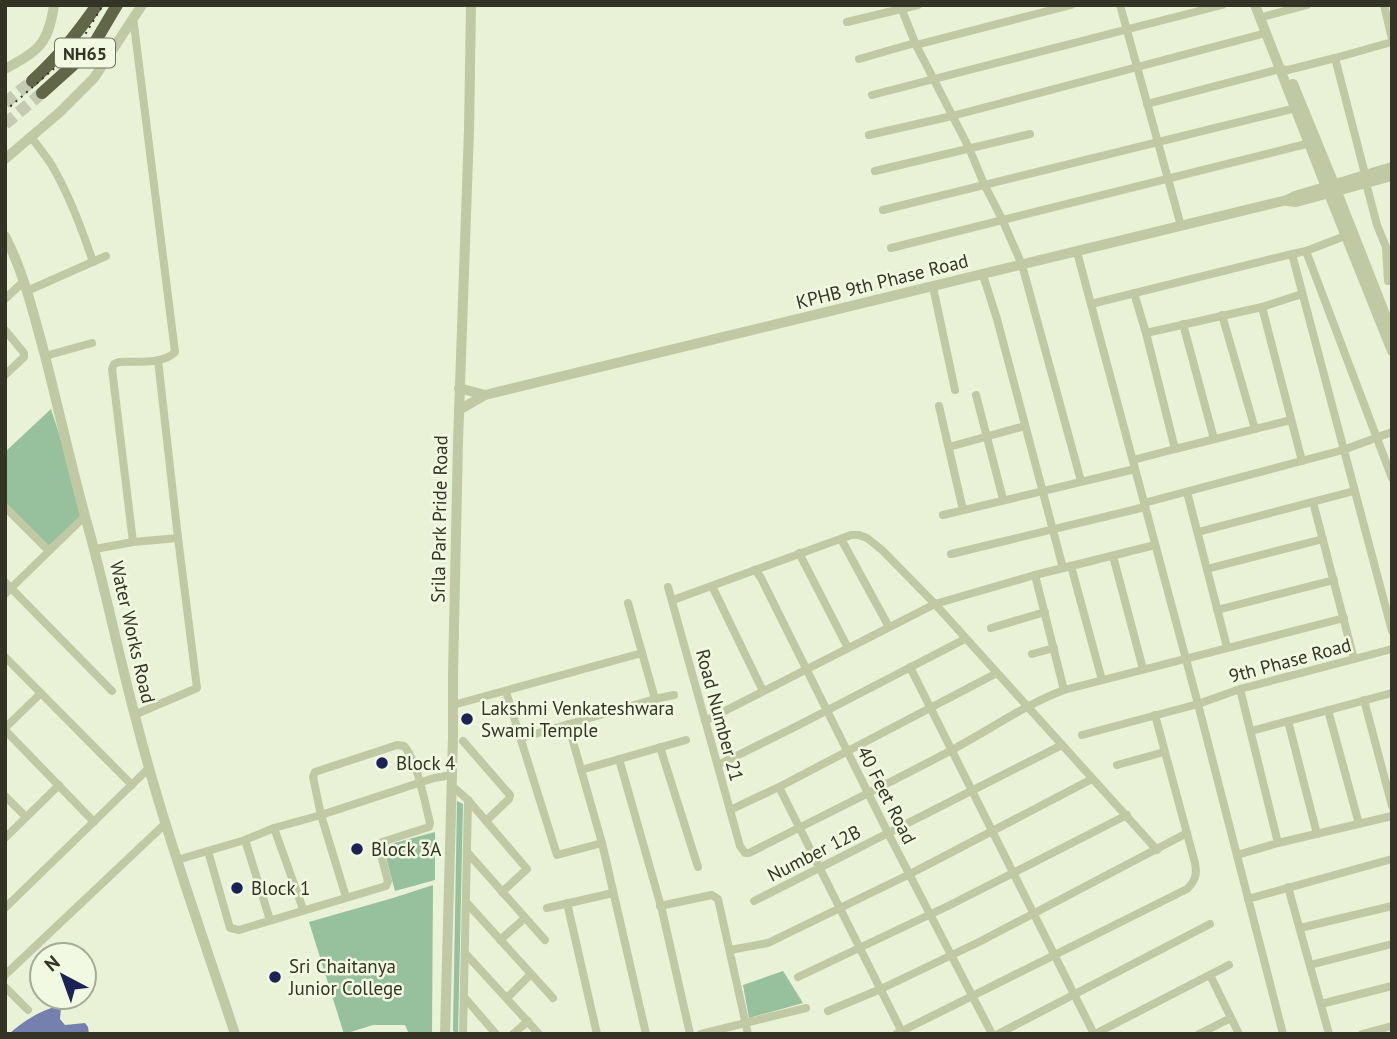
<svg xmlns="http://www.w3.org/2000/svg" width="1397" height="1039" viewBox="0 0 1397 1039" font-family="'PT Sans',sans-serif">
<style>
.green{fill:#97c09c}
.water{fill:#7680ae}
.lines{fill:none;stroke-linecap:round;stroke-linejoin:round}
.trunk-tunnel{stroke:#c5cbb3;stroke-width:12;stroke-dasharray:12 6;stroke-linecap:butt}
.minor{stroke:#c0c9a3;stroke-width:8}
.tertiary{stroke:#c0c9a3;stroke-width:10}
.trunk{stroke:#626649;stroke-width:12}
.rail{stroke:#333425;stroke-width:2;stroke-dasharray:2 5;stroke-linecap:butt}
.poi-dot{fill:#1b2356;stroke:#f2f9e3;stroke-width:2.5}
.labels{text-anchor:middle;dominant-baseline:central;stroke-width:5;stroke-linejoin:round;paint-order:stroke}
.shield{fill:#f2f9e3;stroke:#6c6f5e;stroke-width:2}
.shield-label{font-size:18px;font-weight:bold;fill:#333425}
.street-label{font-size:19px;fill:#333425;stroke:#f2f9e3}
.poi-label{font-size:19px;fill:#333425;stroke:#f2f9e3;text-anchor:start}
</style>
<rect width="100%" height="100%" fill="#e9f1d7"/>
<g class="green">
<polygon points="51,409 85,514 46,548 5,507 5,452"/>
<polygon points="457,801 463,804 458,1034 453,1031"/>
<polygon points="435,832 435,880 395,891 383,846"/>
<polygon points="433,885 432,1034 409,1034 405,1025 373,1025 344,1034 309,922 393,898"/>
<polygon points="783,971 803,1003 749,1018 743,985"/>
</g>
<path class="water" d="M58 1006 61 1008 60 1019 65 1025 85 1023 88 1027 89 1034H9C22 1022 41 1010 58 1006Z"/>
<g class="lines">
<g class="trunk-tunnel">
<polyline points="5,103 32,81"/>
<polyline points="5,124 42,93"/>
</g>
<g class="minor">
<polyline points="900,5 916,45 969,148 984,184 1002,219 1022,265 1081,481"/>
<polyline points="1120,5 1181,226"/>
<polyline points="1384,5 1392,39"/>
<polyline points="1266,16 1307,5"/>
<path d="M133 17 175 352C163 365 135 361 119 362L114 364 112 369 133 542"/>
<polyline points="847,22 918,5"/>
<polyline points="916,45 1071,5"/>
<polyline points="1335,58 1392,42"/>
<polyline points="859,59 915,43"/>
<polyline points="872,95 1222,5"/>
<polyline points="1147,104 1280,69 1288,70 1335,58 1365,174"/>
<polyline points="869,135 952,116 1266,33"/>
<path d="M31 137C38 146 45 155 51 164 69 194 82 229 93 262"/>
<polyline points="875,171 1030,134"/>
<polyline points="1366,183 1377,225 1386,247 1388,281"/>
<polyline points="883,210 1296,108"/>
<polyline points="1345,236 1306,251 1292,254 1392,631"/>
<polyline points="891,248 1310,143"/>
<polyline points="1306,251 1392,478"/>
<polyline points="1077,252 1198,704 1283,1034"/>
<polyline points="983,275 997,319 1063,568"/>
<polyline points="933,287 955,390"/>
<polyline points="27,291 106,256"/>
<polyline points="1134,293 1146,333"/>
<polyline points="5,299 24,281"/>
<polyline points="1091,304 1292,254"/>
<polyline points="1262,307 1146,333 1175,449 1291,420"/>
<polyline points="1222,315 1255,429"/>
<polyline points="1183,324 1214,439"/>
<polyline points="5,330 24,353 24,357 5,375"/>
<polyline points="45,356 92,343"/>
<polyline points="976,395 1003,499"/>
<polyline points="939,406 963,510"/>
<polyline points="949,447 1025,426"/>
<polyline points="1133,460 1175,449"/>
<polyline points="1302,461 1262,307 1302,294"/>
<polyline points="1187,492 1227,647"/>
<polyline points="1313,502 1354,659"/>
<polyline points="1144,503 1343,450 1392,432"/>
<polyline points="5,507 49,551"/>
<polyline points="943,515 1135,469"/>
<polyline points="1198,532 1354,491"/>
<polyline points="841,539 889,627"/>
<polyline points="95,549 133,542 178,538"/>
<polyline points="799,553 848,648"/>
<polyline points="951,554 1145,507"/>
<polyline points="1113,556 1143,669"/>
<polyline points="1071,566 1102,680"/>
<polyline points="1207,569 1323,539"/>
<polyline points="755,570 761,578 888,833 992,1034"/>
<polyline points="1035,575 1064,690 1344,618"/>
<polyline points="5,582 112,691"/>
<polyline points="712,586 763,691"/>
<path d="M668 587 740 846 745 853H749C816 819 884 786 950 751 988 731 1024 705 1064 690"/>
<polyline points="5,594 85,516"/>
<polyline points="673,600 851,535 859,535 867,538 882,550 935,604 1157,850"/>
<polyline points="1217,610 1334,580"/>
<polyline points="991,628 1045,612"/>
<polyline points="1032,654 1054,648"/>
<polyline points="5,657 132,785"/>
<polyline points="910,667 1094,1034"/>
<polyline points="1240,689 1278,843"/>
<polyline points="506,692 557,855 602,843"/>
<polyline points="655,699 674,695"/>
<polyline points="1364,700 1392,806"/>
<polyline points="453,705 642,653"/>
<polyline points="1328,710 1359,824"/>
<polyline points="134,715 197,688 178,538 158,360"/>
<polyline points="705,721 935,604 1035,575 1155,545"/>
<polyline points="1288,721 1317,834"/>
<polyline points="568,724 602,843 646,1034"/>
<polyline points="5,728 41,693"/>
<polyline points="5,730 94,822"/>
<polyline points="1251,731 1392,693"/>
<polyline points="1082,735 1198,704 1240,689 1392,649"/>
<polyline points="521,738 655,699 628,603"/>
<polyline points="463,741 510,795 509,799 486,821"/>
<polyline points="660,747 698,867"/>
<polyline points="619,759 662,910 690,1034"/>
<polyline points="718,765 795,727 965,639"/>
<polyline points="1117,765 1164,752"/>
<polyline points="581,770 686,740"/>
<polyline points="451,785 468,800 527,869 502,892"/>
<polyline points="779,787 903,1034"/>
<polyline points="5,796 26,817"/>
<polyline points="730,810 779,787 997,673"/>
<polyline points="274,828 303,909"/>
<polyline points="5,838 59,785"/>
<polyline points="245,840 270,920"/>
<path d="M208 851 230 928 239 930 386 886 388 881 379 848 382 842 429 827 430 823C425 803 417 760 404 746L397 745 315 772 313 777 321 815 346 897"/>
<polyline points="467,852 545,940"/>
<polyline points="1237,855 1278,843 1392,816"/>
<polyline points="177,860 245,840 274,828 321,815 434,778 452,775"/>
<polyline points="1288,887 1329,1034"/>
<polyline points="1248,899 1392,859"/>
<polyline points="754,901 1062,745"/>
<polyline points="466,902 553,998"/>
<polyline points="567,903 597,1034"/>
<polyline points="660,906 712,895 718,899 748,1034"/>
<polyline points="5,908 149,768"/>
<polyline points="547,908 613,893"/>
<polyline points="1300,928 1392,906"/>
<polyline points="500,940 525,918"/>
<polyline points="730,950 768,943 910,874 1092,779"/>
<polyline points="465,953 539,1034"/>
<polyline points="1310,965 1392,944"/>
<polyline points="5,975 166,823"/>
<polyline points="1210,975 1239,1034"/>
<polyline points="798,977 950,905 1127,815"/>
<polyline points="5,987 28,1010"/>
<polyline points="465,998 496,1034"/>
<polyline points="507,998 531,974"/>
<polyline points="1321,1004 1392,986"/>
<polyline points="828,1011 881,989 981,941 1187,833"/>
<polyline points="463,1034 468,800"/>
<polyline points="513,1034 528,1021"/>
<polyline points="701,1034 806,1008"/>
<path d="M896 1034 1187 889C1196 880 1197 874 1195 863L1155 715"/>
<polyline points="998,1034 1210,924"/>
<polyline points="1095,1034 1229,965"/>
<polyline points="1199,1034 1231,1018"/>
<polyline points="1362,1034 1392,1026"/>
</g>
<g class="tertiary">
<polyline points="1255,5 1326,187"/>
<path d="M5 69C39 50 48 45 54 5"/>
<polyline points="1293,84 1334,184"/>
<polyline points="5,159 60,112 94,78 142,5"/>
<polyline points="1337,192 1392,332"/>
<polyline points="1329,194 1392,351"/>
<polyline points="1287,201 1296,202 1392,176"/>
<path d="M5 236C24 273 33 312 44 352 58 406 70 461 85 516 104 582 117 649 135 716 162 823 200 928 235 1034"/>
<polyline points="459,388 485,395"/>
<polyline points="459,410 485,395 1287,200 1295,196 1392,167"/>
<polyline points="445,1034 453,737 453,675 458,442 469,130 471,5"/>
</g>
<g class="trunk">
<path d="M32 81C59 56 76 35 97 5"/>
<polyline points="42,93 81,58 95,42 117,5"/>
</g>
<polyline class="rail" points="5,111 65,59 83,38 103,5"/>
</g>
<g class="poi-dot">
<circle cx="467" cy="719" r="7"/>
<circle cx="382" cy="763" r="7"/>
<circle cx="357" cy="849" r="7"/>
<circle cx="237" cy="888" r="7"/>
<circle cx="275" cy="977" r="7"/>
</g>
<g class="labels">
<rect class="shield" x="55" y="38.5" width="60" height="29" rx="5"/>
<g class="shield-label">
<text x="85" y="53">NH65</text>
</g>
<g class="street-label">
<text transform="translate(882 281) rotate(-14)">KPHB 9th Phase Road</text>
<text transform="translate(439 519) rotate(-89)">Srila Park Pride Road</text>
<text transform="translate(133 632) rotate(77)">Water Works Road</text>
<text transform="translate(1290 660) rotate(-15)">9th Phase Road</text>
<text transform="translate(720 715) rotate(75)">Road Number 21</text>
<text transform="translate(887 795) rotate(63)">40 Feet Road</text>
<text transform="translate(814 853) rotate(-27)">Number 12B</text>
</g>
<g class="poi-label">
<text x="481" y="708">Lakshmi Venkateshwara<tspan x="481" dy="22">Swami Temple</tspan></text>
<text x="396" y="763">Block 4</text>
<text x="371" y="849">Block 3A</text>
<text x="251" y="888">Block 1</text>
<text x="289" y="966">Sri Chaitanya<tspan x="289" dy="22">Junior College</tspan></text>
</g>
</g>
<rect width="1397" height="1039" fill="none" stroke="#333425" stroke-width="14"/>
<g transform="translate(63 976) rotate(319)"><circle r="33" fill="#f2f9e3" stroke="#a6aa97" stroke-width="2"/>
<path d="M0-5L12 26L0 18L-12 26Z" fill="#1b2356"/>
<text y="-10" font-size="19" font-weight="bold" text-anchor="middle" fill="#333425">N</text>
</g>
</svg>
